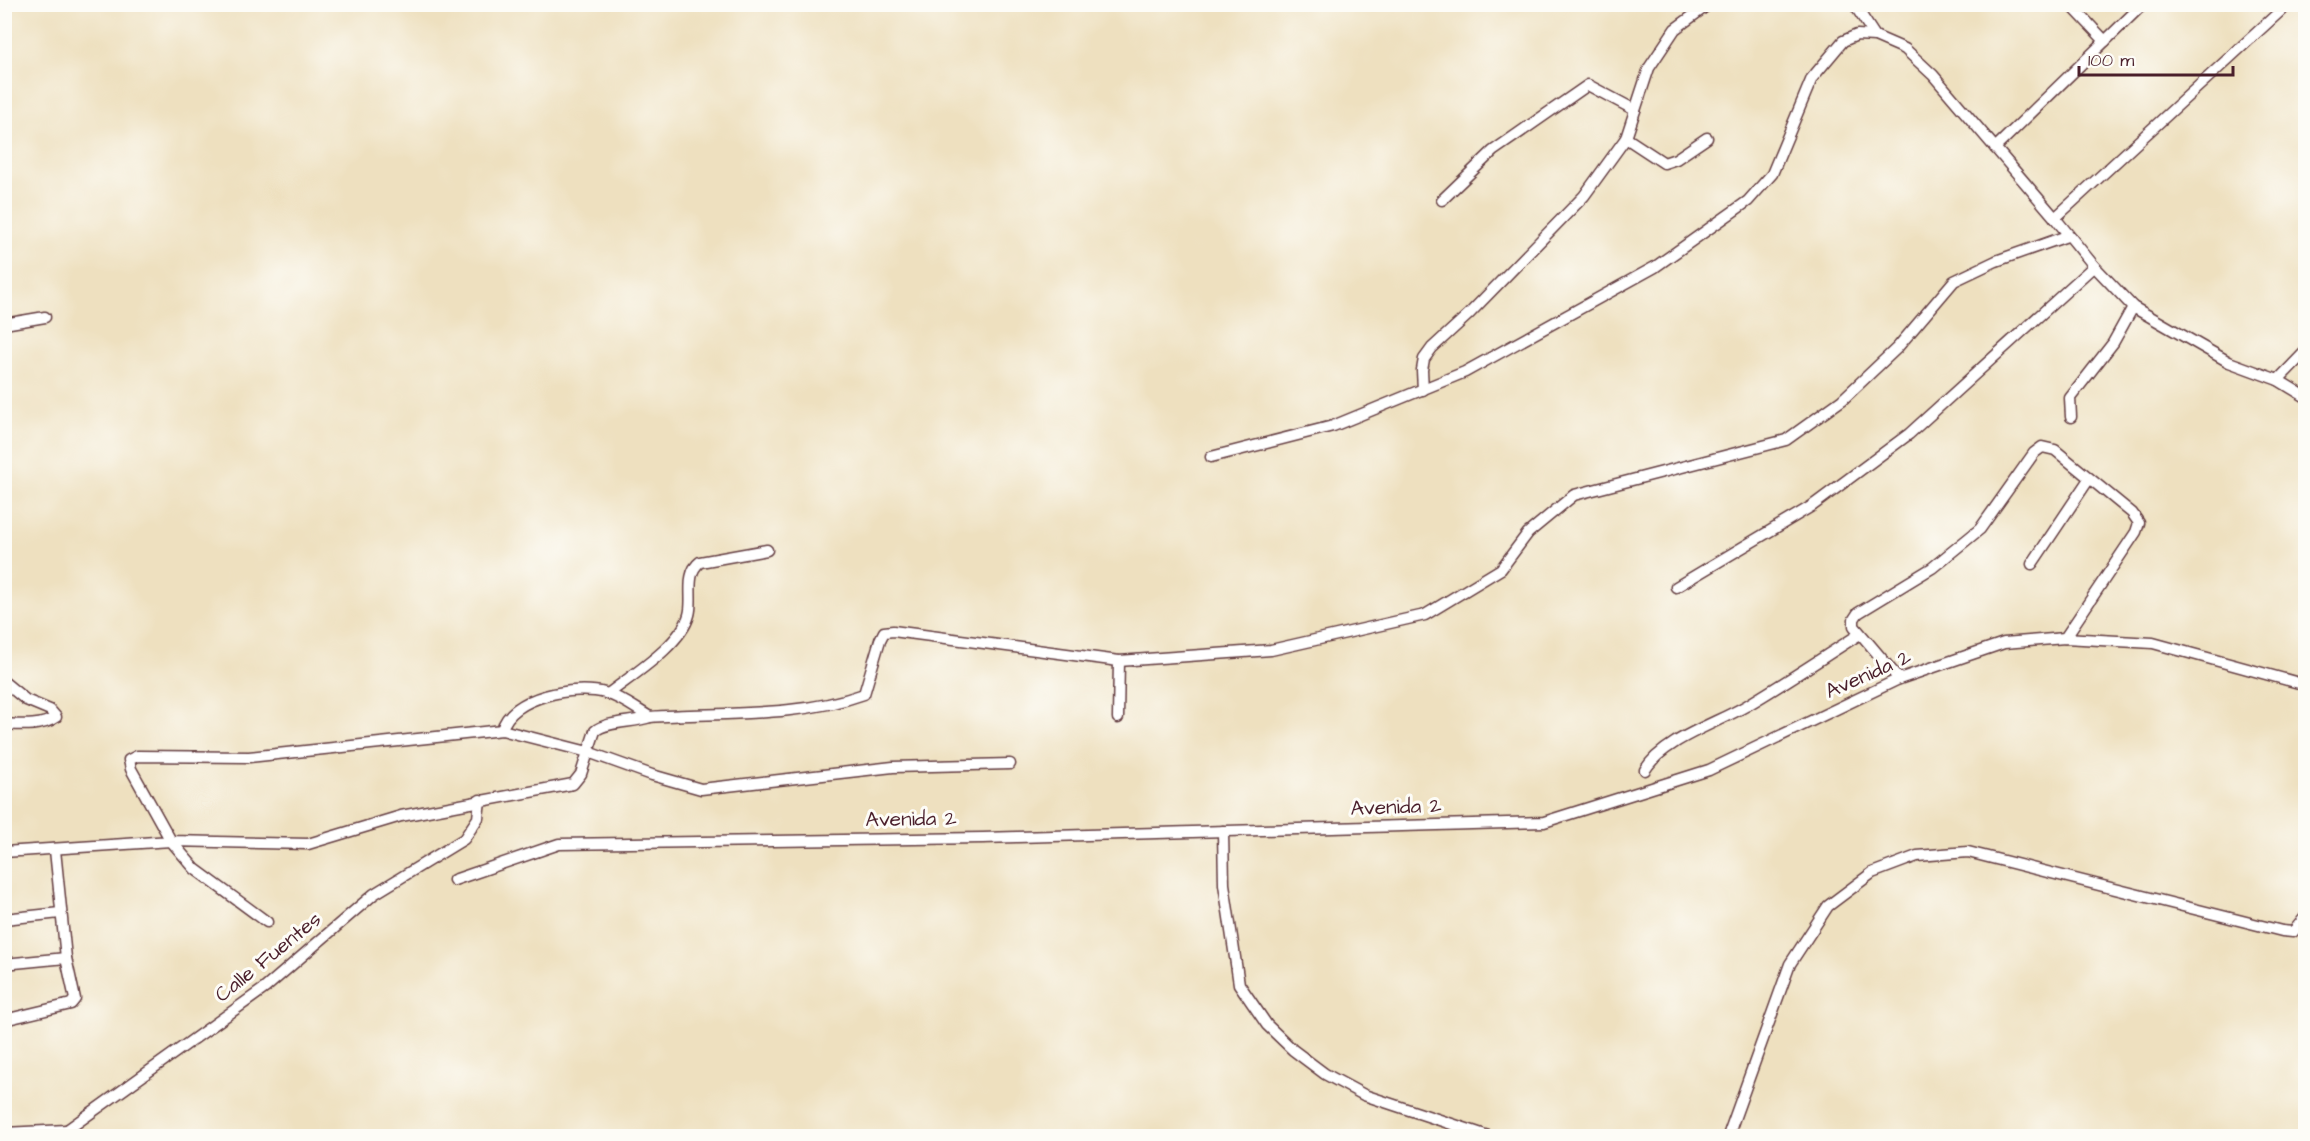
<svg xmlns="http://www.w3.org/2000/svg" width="2310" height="1141" viewBox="0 0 2310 1141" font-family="'Architects Daughter',sans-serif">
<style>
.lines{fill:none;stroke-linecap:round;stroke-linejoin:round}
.street-casing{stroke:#633c41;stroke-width:13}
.street{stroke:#fff;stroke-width:10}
.labels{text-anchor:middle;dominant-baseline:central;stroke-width:6;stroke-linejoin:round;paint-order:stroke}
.street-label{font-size:21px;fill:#4a1f2b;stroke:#fdfcf7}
</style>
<rect width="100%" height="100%" fill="#fdfcf7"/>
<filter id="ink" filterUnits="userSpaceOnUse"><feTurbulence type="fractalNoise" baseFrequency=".0167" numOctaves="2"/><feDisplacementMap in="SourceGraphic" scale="12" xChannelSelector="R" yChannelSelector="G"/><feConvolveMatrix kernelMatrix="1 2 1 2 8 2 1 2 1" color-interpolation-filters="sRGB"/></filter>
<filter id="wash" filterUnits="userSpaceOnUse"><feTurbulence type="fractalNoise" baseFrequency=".008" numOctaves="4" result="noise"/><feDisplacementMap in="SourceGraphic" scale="24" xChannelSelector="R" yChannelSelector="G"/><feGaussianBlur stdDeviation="1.35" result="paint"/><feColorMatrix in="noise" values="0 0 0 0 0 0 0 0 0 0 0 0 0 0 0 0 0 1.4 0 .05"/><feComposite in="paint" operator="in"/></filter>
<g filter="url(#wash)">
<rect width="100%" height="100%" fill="#eee0bf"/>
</g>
<g filter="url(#ink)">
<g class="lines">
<g class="street-casing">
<g id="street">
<polyline points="1854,4 1875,36"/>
<polyline points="2070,4 2105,41"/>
<polyline points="1626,138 1664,163 1676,159 1707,138"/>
<polyline points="1995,148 2140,7 2138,4"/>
<polyline points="1442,200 1493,151 1588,85 1635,110"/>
<polyline points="2055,218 2288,4"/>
<polyline points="4,324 45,317"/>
<polyline points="2278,380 2306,351"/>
<polyline points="1423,390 1422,370 1424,359 1432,348 1469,314 1584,196 1626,138 1649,68 1675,29 1709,4"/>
<polyline points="2071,417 2070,398 2113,343 2133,307"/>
<polyline points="1211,457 1333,426 1465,372 1655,267 1748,201 1772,174 1812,78 1843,41 1857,35 1875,36 1905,49 1933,75 2055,218 2094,266 2133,307 2229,362 2278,380 2306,397"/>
<polyline points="2032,564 2089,479"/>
<polyline points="1676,587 1812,506 1909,434 2094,266"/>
<polyline points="1899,679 1854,626 1854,619 1858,613 1932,568 1980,529 2034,453 2042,447 2055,450 2132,513 2139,523 2136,532 2065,638"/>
<path d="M4 682 26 700 50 710 56 717C42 727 21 725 4 724"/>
<path d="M608 694C632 675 681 645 689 615 694 599 684 574 700 562L767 550"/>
<polyline points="1118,718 1119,661"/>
<path d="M502 730C510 696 576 685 605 693 621 697 636 709 650 717"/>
<path d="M1010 764 893 767 701 789 652 775 588 752 595 731C607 721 634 723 650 717 721 712 797 718 864 694L880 640 884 632 893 631 1119 661 1271 650 1425 615 1501 569 1528 533 1574 495 1786 440 1842 400 1897 348 1954 281 1996 261 2067 236"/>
<path d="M1645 770C1663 740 1715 724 1746 706 1785 683 1822 658 1860 634"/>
<polyline points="1223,831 1224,884 1239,984 1267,1025 1293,1050 1325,1074 1364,1095 1488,1136"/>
<polyline points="4,852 171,841 308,844 401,816 573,784 581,774 588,752 502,730 249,757 137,756 129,760 131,769 171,841 195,869 267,922"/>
<polyline points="454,880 559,844 983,838 1544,822 1709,770 1899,679 2004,643 2065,638 2153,643 2306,685"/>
<polyline points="4,919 60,913"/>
<polyline points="4,964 66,958"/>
<polyline points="4,1020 71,1004 75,999 66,958 55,850"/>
<polyline points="4,1133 67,1130"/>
<polyline points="68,1136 67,1130 265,988 374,894 464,839 478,818 480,800"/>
<polyline points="1728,1136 1790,964 1828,906 1872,873 1917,856 1968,852 2282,931 2293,932 2306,916"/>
</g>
</g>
<use href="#street" class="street"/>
</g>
</g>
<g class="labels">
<g class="street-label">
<text transform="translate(1868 674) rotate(-24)">Avenida 2</text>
<text transform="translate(1396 807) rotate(-2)">Avenida 2</text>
<text transform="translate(911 819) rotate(-1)">Avenida 2</text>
<text transform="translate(268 957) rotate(-39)">Calle Fuentes</text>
</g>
</g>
<rect width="2310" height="1141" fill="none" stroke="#fdfcf7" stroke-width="24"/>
<path d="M2079 66v9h154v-9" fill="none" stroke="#4a1f2b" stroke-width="3"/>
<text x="2088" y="66" font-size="18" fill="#4a1f2b" stroke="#fdfcf7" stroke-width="4.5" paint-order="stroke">100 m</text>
</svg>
